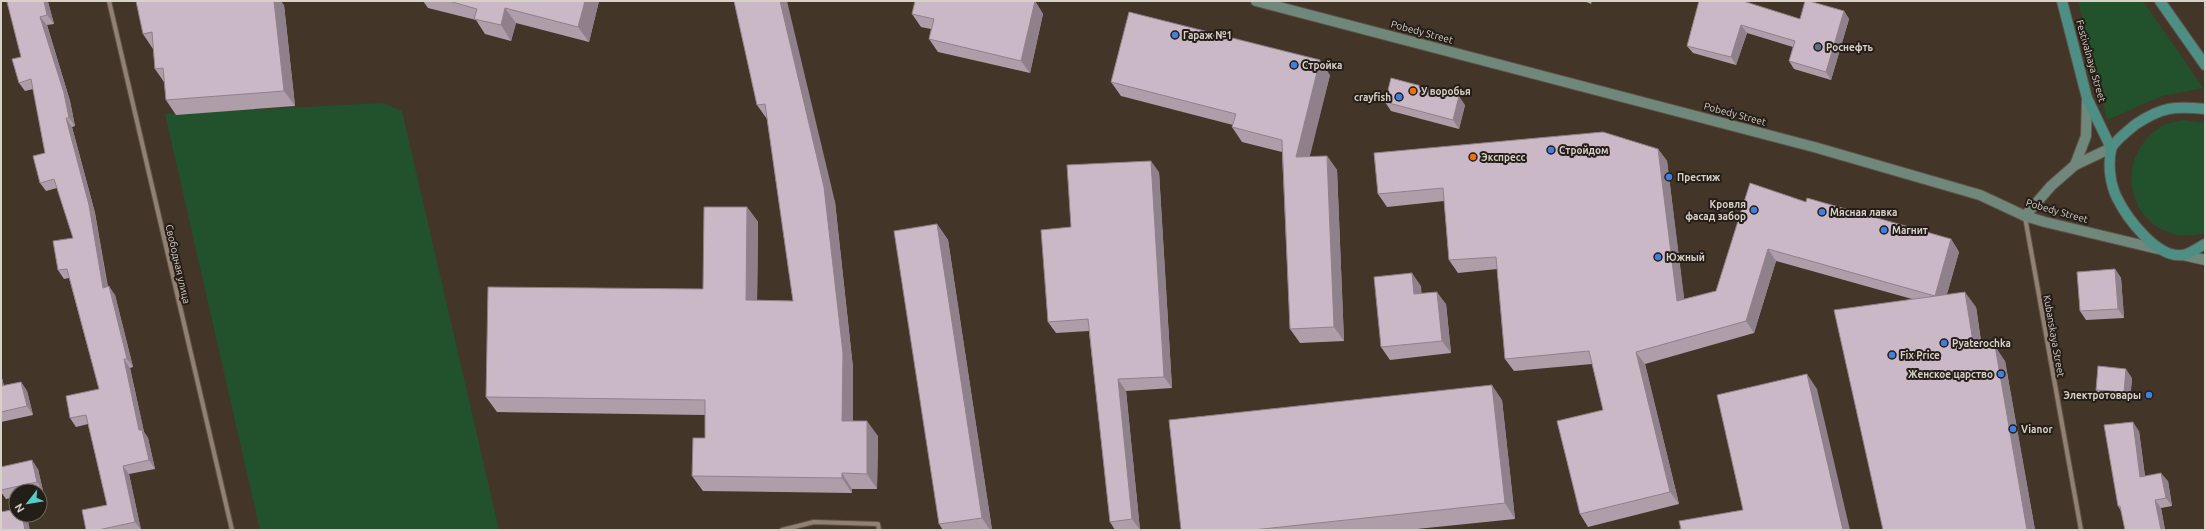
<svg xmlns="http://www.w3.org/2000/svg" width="2206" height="531" viewBox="0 0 2206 531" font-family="Ubuntu,sans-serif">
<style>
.green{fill:#22522c}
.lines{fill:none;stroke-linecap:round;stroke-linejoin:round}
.street-casing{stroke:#5e5247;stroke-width:6}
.secondary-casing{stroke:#5e5247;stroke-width:12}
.primary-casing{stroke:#5e5247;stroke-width:12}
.street{stroke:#928173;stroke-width:4}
.secondary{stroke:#70887c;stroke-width:10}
.primary{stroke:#4d8e85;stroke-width:10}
.wall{fill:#af9eaa}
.shaded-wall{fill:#8e818b}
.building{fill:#cbb8c6;stroke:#8e818b}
.shop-dot{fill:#3f7fe0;stroke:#241e18;stroke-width:1.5}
.service-dot{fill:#5c6f8a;stroke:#241e18;stroke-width:1.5}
.food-dot{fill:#e8710a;stroke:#241e18;stroke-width:1.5}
.labels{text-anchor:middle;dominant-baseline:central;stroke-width:4;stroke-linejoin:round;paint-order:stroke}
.street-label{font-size:10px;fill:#d9d0c8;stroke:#241e18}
.poi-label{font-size:10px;font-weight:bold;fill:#d9d0c8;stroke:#241e18;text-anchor:start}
</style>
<rect width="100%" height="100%" fill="#433528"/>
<g class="green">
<polygon points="2078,1 2143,1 2203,88 2162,96 2107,120"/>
<polygon points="382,103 402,111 499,530 260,530 165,114"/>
<path d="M2183 120 2205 123V233C2139 251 2103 166 2160 127 2166 123 2176 122 2183 120Z"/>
</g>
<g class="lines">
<g class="street-casing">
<g id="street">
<polyline points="109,1 232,530"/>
<polyline points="2025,217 2081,530"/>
<polyline points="782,530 814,522 878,524 879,530"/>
</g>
</g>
<g class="secondary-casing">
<g id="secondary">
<polyline points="1256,1 1814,147 1980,195 2025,216 2045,222 2158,249"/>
<polyline points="2075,165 2086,136 2087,98"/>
<polyline points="2025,216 2051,186 2075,165 2111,148"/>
<polyline points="2183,255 2205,260"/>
</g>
</g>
<g class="primary-casing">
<g id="primary">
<polyline points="2062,1 2087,98 2111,148"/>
<polyline points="2160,1 2205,65"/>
<path d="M2205 109C2174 106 2162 107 2136 124 2130 129 2112 143 2111 150 2108 165 2110 184 2117 198 2127 218 2157 259 2183 255 2190 254 2199 247 2205 244"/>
</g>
</g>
<use href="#street" class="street"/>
<use href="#secondary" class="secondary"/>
<use href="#primary" class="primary"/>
</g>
<g class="wall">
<polygon points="423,1 599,1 589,42 516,23 511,41 485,34 476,20 428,8"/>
<polygon points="734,1 835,202 853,368 853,421 878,436 877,489 852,489 852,493 703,491 692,476 705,438 705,415 497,412 486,397 703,289 747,207 758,222 757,300 793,301 767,119 757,105"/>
<polygon points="1035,1 1043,14 1030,73 938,52 929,39 931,29 921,27 912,14"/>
<polygon points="1584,1 1592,1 1591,4"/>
<polygon points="1699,1 1800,19 1844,11 1849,19 1831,80 1794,69 1789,61 1793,47 1747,33 1736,65 1693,53 1687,46"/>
<polygon points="48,2 54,24 47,25 70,101 75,126 72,127 95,213 108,287 115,295 133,367 130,368 144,432 148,438 155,469 129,474 141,530 86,530 107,505 88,424 76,427 70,418 99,389 69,278 64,279 58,270 73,238 57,188 46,191 40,183 45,153 33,89 25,91 19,83 21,57"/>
<polygon points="284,5 295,106 176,115 166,100 164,82 155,69 153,49 143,34"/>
<polygon points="1330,75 1309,157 1327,156 1337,170 1344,341 1300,343 1290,329 1282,152 1242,142 1232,127 1233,125 1121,96 1111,82"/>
<polygon points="1385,102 1465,105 1459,129 1391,111"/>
<polygon points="1658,149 1667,161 1684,299 1716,291 1806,202 1951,239 1959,252 1947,294 1976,307 1982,347 2005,361 2035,530 1912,299 1776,261 1754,333 1645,364 1679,504 1588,527 1580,514 1603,410 1592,364 1514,371 1505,359 1497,269 1458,273 1449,260 1444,201 1387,207 1378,194"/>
<polygon points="1159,172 1172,388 1126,391 1140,530 1115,530 1110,522 1089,331 1056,333 1048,322 1071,227"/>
<polygon points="937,224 948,240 992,530 943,530 939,524"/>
<polygon points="2115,269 2121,278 2124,318 2086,320 2080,311"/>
<polygon points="1421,286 1421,294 1446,304 1451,353 1390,360 1381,347"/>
<polygon points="1,374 4,386 21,382 27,391 33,415 1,422"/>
<polygon points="2132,378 2130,401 2102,398 2096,390"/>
<polygon points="1502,400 1515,519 1407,530 1181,530"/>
<polygon points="2139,431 2145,476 2168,481 2172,506 2161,508 2165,530 2125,530 2121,511 2118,506"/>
<polygon points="1,467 38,469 43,491 16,491 16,497 6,499 1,492"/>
</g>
<g class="shaded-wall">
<polygon points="44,1 47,1 48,2 54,24 47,15"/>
<polygon points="274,1 281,1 284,5 295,106 284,91"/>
<polygon points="585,1 599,1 589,42 578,27"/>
<polygon points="780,1 787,1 835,202 853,368 853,436 842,421"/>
<polygon points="1035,1 1043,14 1030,73 1021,61"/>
<polygon points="505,8 516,23 511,41 501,25"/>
<polygon points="1844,11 1849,19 1831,80 1826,72"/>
<polygon points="40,17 47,25 70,101 75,126 69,118"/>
<polygon points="1741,25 1747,33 1736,65 1731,57"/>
<polygon points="1320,60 1330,75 1306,172 1296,157"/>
<polygon points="1459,96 1465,105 1459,129 1453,120"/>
<polygon points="66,118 72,127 95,213 109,296 103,288"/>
<polygon points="1658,149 1667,161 1686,313 1677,301"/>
<polygon points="1327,156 1337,170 1344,341 1334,327"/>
<polygon points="1151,161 1159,172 1172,388 1164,377"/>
<polygon points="747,207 758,222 757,315 746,300"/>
<polygon points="937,224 948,240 992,530 990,530 982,518"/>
<polygon points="1951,239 1959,252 1943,308 1935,296"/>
<polygon points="1768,249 1776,261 1754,333 1746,321"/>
<polygon points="2115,269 2121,278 2124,318 2118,309"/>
<polygon points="1412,273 1421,286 1423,307 1414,294"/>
<polygon points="109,286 115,295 133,367 127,359"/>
<polygon points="1437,292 1446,304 1451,353 1442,341"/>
<polygon points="1965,292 1976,307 1984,363 1974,348"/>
<polygon points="1995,346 2005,361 2035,530 2027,530"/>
<polygon points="1636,352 1645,364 1679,504 1670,492"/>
<polygon points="124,359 130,368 144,432 148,438 155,469 149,460 139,430"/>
<polygon points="2126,369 2132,378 2130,401 2124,392"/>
<polygon points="1,374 6,396 1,389"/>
<polygon points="1807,374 1817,389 1850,530 1843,530"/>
<polygon points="1118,379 1126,391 1140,530 1132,519"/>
<polygon points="21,382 27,391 33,415 27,406"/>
<polygon points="1492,385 1502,400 1515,519 1505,503"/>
<polygon points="867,421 878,436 877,489 867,474"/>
<polygon points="2133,422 2139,431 2146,485 2140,477"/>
<polygon points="32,460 38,469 43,491 37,482"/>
<polygon points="123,466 129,474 141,530 135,522"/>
<polygon points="842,473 852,489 852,493 842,478"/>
<polygon points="2161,473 2168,481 2172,506 2166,498"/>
<polygon points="2155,500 2161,508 2165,530 2161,530"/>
<polygon points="22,515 26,515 27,516 30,530 25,530"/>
</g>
<g class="building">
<polygon points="11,1 44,1 47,15 40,17 64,93 69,118 66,118 89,205 103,288 109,286 127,359 124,359 139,430 142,430 149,460 123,466 135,522 98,530 86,530 82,510 107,505 86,415 70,418 66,396 99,389 67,269 58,270 53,241 73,238 54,179 40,183 33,156 45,153 31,79 19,83 12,59 21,57 7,2"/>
<polygon points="136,1 274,1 284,91 166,100 163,68 155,69 152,32 143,34"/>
<polygon points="449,1 585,1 578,27 505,8 501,25 474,19 477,9"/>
<polygon points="734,1 780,1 824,187 843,353 842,421 867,421 867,474 842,473 842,478 692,476 693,438 705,438 705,400 486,397 488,287 703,289 704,207 747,207 746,300 793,301 765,104 757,105"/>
<polygon points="915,1 1035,1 1021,61 929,39 934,19 912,14"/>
<polygon points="1699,1 1743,1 1800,19 1805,1 1809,1 1844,11 1826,72 1789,61 1795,41 1741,25 1731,57 1687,46"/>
<polygon points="1129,12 1320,60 1296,157 1327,156 1334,327 1290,329 1282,140 1232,127 1236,114 1111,82"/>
<polygon points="1391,78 1459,96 1453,120 1385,102"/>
<polygon points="1603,132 1658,149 1677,301 1716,291 1750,183 1806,202 1807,198 1951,239 1935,296 1768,249 1746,321 1636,352 1670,492 1580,514 1557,421 1603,410 1589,351 1505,359 1496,257 1449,260 1443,188 1378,194 1374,153"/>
<polygon points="1151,161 1164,377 1118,379 1132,519 1110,522 1088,319 1048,322 1041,230 1071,227 1067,165"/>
<polygon points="937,224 982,518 939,524 894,231"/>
<polygon points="2115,269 2118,309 2080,311 2077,272"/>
<polygon points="1412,273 1414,294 1437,292 1442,341 1381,347 1374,277"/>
<polygon points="1965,292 1974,348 1995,346 2027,530 1883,530 1834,310"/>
<polygon points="2098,366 2126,369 2124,392 2096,390"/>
<polygon points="1807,374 1843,530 1675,530 1681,529 1679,521 1743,510 1717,395"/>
<polygon points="21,382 27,406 1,412 1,386"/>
<polygon points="1492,385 1505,503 1253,530 1181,530 1169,420"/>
<polygon points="2133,422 2140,477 2161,473 2166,498 2155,500 2161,530 2125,530 2120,506 2118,506 2104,425"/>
<polygon points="32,460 37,482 1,490 1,467"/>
<polygon points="16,509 16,515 22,515 25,530 1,530 1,512"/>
</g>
<g class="shop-dot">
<circle cx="1175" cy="35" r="4"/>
<circle cx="1294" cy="65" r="4"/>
<circle cx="1399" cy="97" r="4"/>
<circle cx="1551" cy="150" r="4"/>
<circle cx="1669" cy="177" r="4"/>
<circle cx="1754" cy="210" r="4"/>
<circle cx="1822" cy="212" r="4"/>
<circle cx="1884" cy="230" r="4"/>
<circle cx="1658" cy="257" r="4"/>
<circle cx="1944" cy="343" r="4"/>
<circle cx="1892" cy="355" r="4"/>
<circle cx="2001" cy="374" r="4"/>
<circle cx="2149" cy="395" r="4"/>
<circle cx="2013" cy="429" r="4"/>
</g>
<circle class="service-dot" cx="1818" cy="47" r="4"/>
<g class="food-dot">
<circle cx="1413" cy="91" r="4"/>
<circle cx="1473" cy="157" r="4"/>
</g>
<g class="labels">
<g class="street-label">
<text transform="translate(1422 32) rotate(15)">Pobedy Street</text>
<text transform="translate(2091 61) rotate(74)">Festivalnaya Street</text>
<text transform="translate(1735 114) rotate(15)">Pobedy Street</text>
<text transform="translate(2057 211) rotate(16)">Pobedy Street</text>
<text transform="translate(178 264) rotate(77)">Свободная улица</text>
<text transform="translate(2054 336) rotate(80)">Kubanskaya Street</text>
</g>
<g class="poi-label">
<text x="1183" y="35">Гараж №1</text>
<text x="1826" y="47">Роснефть</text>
<text x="1302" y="65">Стройка</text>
<text x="1421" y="91">У воробья</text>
<text x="1391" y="97" text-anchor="end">crayfish</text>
<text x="1559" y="150">Стройдом</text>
<text x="1481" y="157">Экспресс</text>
<text x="1677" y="177">Престиж</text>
<text x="1746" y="204" text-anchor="end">Кровля<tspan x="1746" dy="12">фасад забор</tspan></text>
<text x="1830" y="212">Мясная лавка</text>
<text x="1892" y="230">Магнит</text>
<text x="1666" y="257">Южный</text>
<text x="1952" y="343">Pyaterochka</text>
<text x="1900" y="355">Fix Price</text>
<text x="1993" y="374" text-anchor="end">Женское царство</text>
<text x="2141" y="395" text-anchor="end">Электротовары</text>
<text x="2021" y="429">Vianor</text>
</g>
</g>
<rect width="2206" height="531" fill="none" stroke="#d9d0c8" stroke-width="4"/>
<g transform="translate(28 503) rotate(239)"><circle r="19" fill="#241e18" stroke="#6c655e"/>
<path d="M0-3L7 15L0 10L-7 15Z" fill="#53cdc9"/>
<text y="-6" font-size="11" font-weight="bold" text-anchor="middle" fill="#d9d0c8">N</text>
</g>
</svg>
